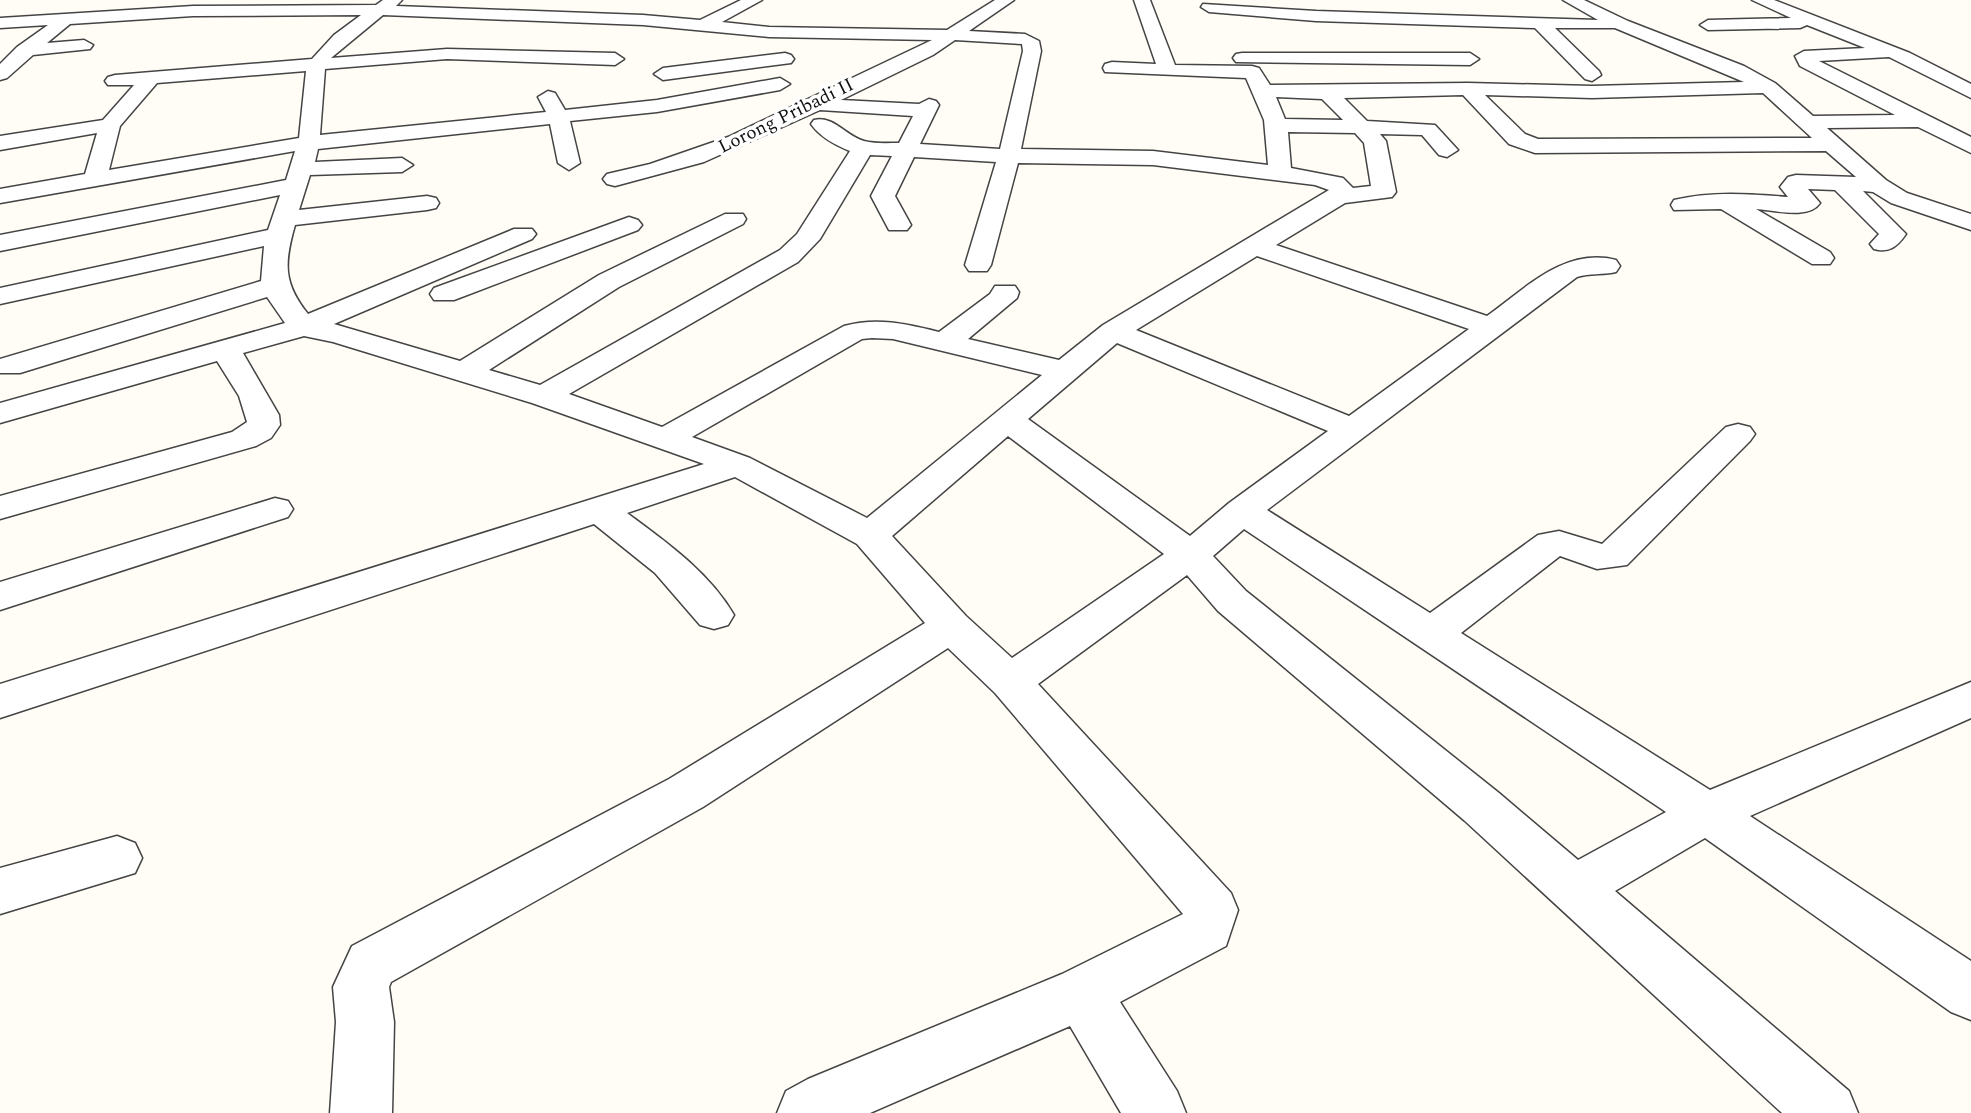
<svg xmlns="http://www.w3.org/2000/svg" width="1971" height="1113" viewBox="0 0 1971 1113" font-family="Spectral,serif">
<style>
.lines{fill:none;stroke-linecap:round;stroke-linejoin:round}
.minor-casing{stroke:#444;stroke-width:3}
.minor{fill:#fff;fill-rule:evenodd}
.labels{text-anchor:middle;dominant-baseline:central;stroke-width:7;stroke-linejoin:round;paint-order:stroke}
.far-street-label{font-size:19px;fill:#111;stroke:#fff}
</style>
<rect width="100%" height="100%" fill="#fffdf5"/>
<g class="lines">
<g class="minor-casing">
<g id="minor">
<path d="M383 0H402L396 6 643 15 700 20 741 0H762L722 22 769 27 947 30 995 0H1014L969 31 1025 34 1039 41 1041 51 1021 149 1153 151 1268 165 1264 120 1246 78 1105 72 1103 68 1105 64 1112 62 1156 64 1134 0H1150L1175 65 1252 66 1259 68 1270 85 1468 83 1592 86 1744 82 1615 28H1555L1599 71 1601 75 1592 81 1585 79 1535 28 1316 21 1209 12 1201 7 1203 4 1316 11 1598 20 1563 0H1584L1628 21 1744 66 1775 83 1813 116 1895 115 1800 66 1795 56 1804 51 1865 48 1807 25 1800 28 1708 30 1700 25 1708 20 1791 18 1752 0H1774L1910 53 1971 84V98L1889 57 1819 61 1971 137V153L1918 127 1827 128 1886 180 1907 193 1971 214V230L1891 203 1873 192 1863 191 1906 234C1897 247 1889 253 1874 249L1870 244 1879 234 1835 190 1808 189 1820 203C1809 220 1774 210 1756 209L1830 252 1834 258 1830 264H1812L1721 209 1674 210 1671 205 1674 200C1712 191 1750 194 1788 197L1780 187 1788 177 1796 175 1856 177 1826 151 1535 153 1509 144 1463 95 1344 98 1367 121 1435 125 1458 150 1447 157 1439 155 1422 135 1380 134 1386 141 1396 192 1392 197 1345 203 1276 245 1487 316C1526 288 1565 247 1616 260L1620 266 1616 272C1603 275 1590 273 1577 277L1267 510 1430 613 1538 535 1559 531 1602 544 1726 427 1738 424 1750 427 1755 434 1750 441 1627 565 1597 569 1560 556 1461 633 1710 790 1971 682V718L1750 816 1971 961V1020L1951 1012 1705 838 1615 891 1849 1091 1858 1113H1782L1465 821 1218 611 1187 575 1038 684 1231 893 1238 910 1226 946 1120 1002 1177 1091 1186 1113H1121L1070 1026 870 1113H777L786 1091 808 1079 1062 974 1183 914 995 693 948 648 703 807 391 982 389 987 394 1022 392 1113H330L336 1022 333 987 352 946 669 779 925 623 857 544 735 477 627 513C666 542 709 572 734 615L728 625 714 629 700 625 655 573 594 524 0 718V684L704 464 532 403 333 342 304 336 243 353 279 415 280 425 271 438 256 446 0 519V496L232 432 247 422 239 396 217 361 0 423V403L285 323 267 297 20 373H0V359L261 281 264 246 0 304V288L268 230 280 195 0 251V235L286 180 295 151 0 203V189L85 174 97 133 0 150V136L103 120 134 85H108L105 81 108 77 115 75 312 59 334 35 361 15 193 16 70 24 47 43 84 40 93 45 90 49 33 55 7 78 0 80V64L17 47 48 25 0 28V18L193 6 376 5ZM383 15 643 25 769 37 932 40 728 137 650 164 607 174 603 179 607 184 615 186 704 162 820 110 913 116 899 143C888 143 875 144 864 141 846 136 833 115 814 120L811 124C820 137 835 145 850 151L797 234 780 250 540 385 489 370 619 287 743 224 746 219 743 214H725L599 275 460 361 334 324 532 239 536 234 532 229H514L308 314C283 283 284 263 295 225L427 210 436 208 439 203 436 198 427 196 299 210 310 175 402 172 413 165 402 158 315 162 318 149 550 124 558 163 569 170 580 163 570 121 657 112 780 90 790 84 780 78 657 100 565 110 555 93 548 91 538 97 546 112 320 135 325 69 447 59 615 65 624 59 615 53 447 49 331 58ZM955 40 1022 44 1023 51 1000 149 920 144 939 105 936 101 929 99 919 104 841 100 933 55ZM306 71 299 138 109 170 120 126 157 83ZM1763 93 1812 138 1538 139 1525 134 1485 95 1592 98ZM1276 97 1322 99 1343 120 1285 119ZM1288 132 1355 133 1364 143 1371 186 1353 188 1343 178 1291 168ZM870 155 892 156 871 196 889 230H907L911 225 895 196 914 157 996 162 965 265 969 271H987L991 265 1018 163 1153 165 1315 185 1329 190 1103 325 1059 360 968 339 1017 298 1019 292 1015 286H995L990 294 939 332C906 324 878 317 844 326L662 427 569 394 798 262 820 239ZM1257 256 1469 329 1349 416 1136 330ZM872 338 893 339 1042 375 867 518 750 458 692 437 862 339ZM1117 343 1328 431 1229 503 1190 536 1028 419ZM1008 436 1164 554 1012 658 966 616 892 536ZM1244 529 1666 812 1578 860 1499 793 1246 591 1213 556Z"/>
<polygon points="785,53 791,55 794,59 791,63 663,80 654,74 663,68"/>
<polygon points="1242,53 1470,53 1479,59 1470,65 1236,62 1233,58 1236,54"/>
<polygon points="629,217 638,220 642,225 638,230 454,300 434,300 430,294 434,288"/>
<polygon points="275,498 288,501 293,509 288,517 0,610 0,582"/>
<polygon points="117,836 135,843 142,858 135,873 0,914 0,868"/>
</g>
</g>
<use href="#minor" class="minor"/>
</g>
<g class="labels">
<g class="far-street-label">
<text transform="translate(786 116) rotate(-26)">Lorong Pribadi II</text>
</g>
</g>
</svg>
